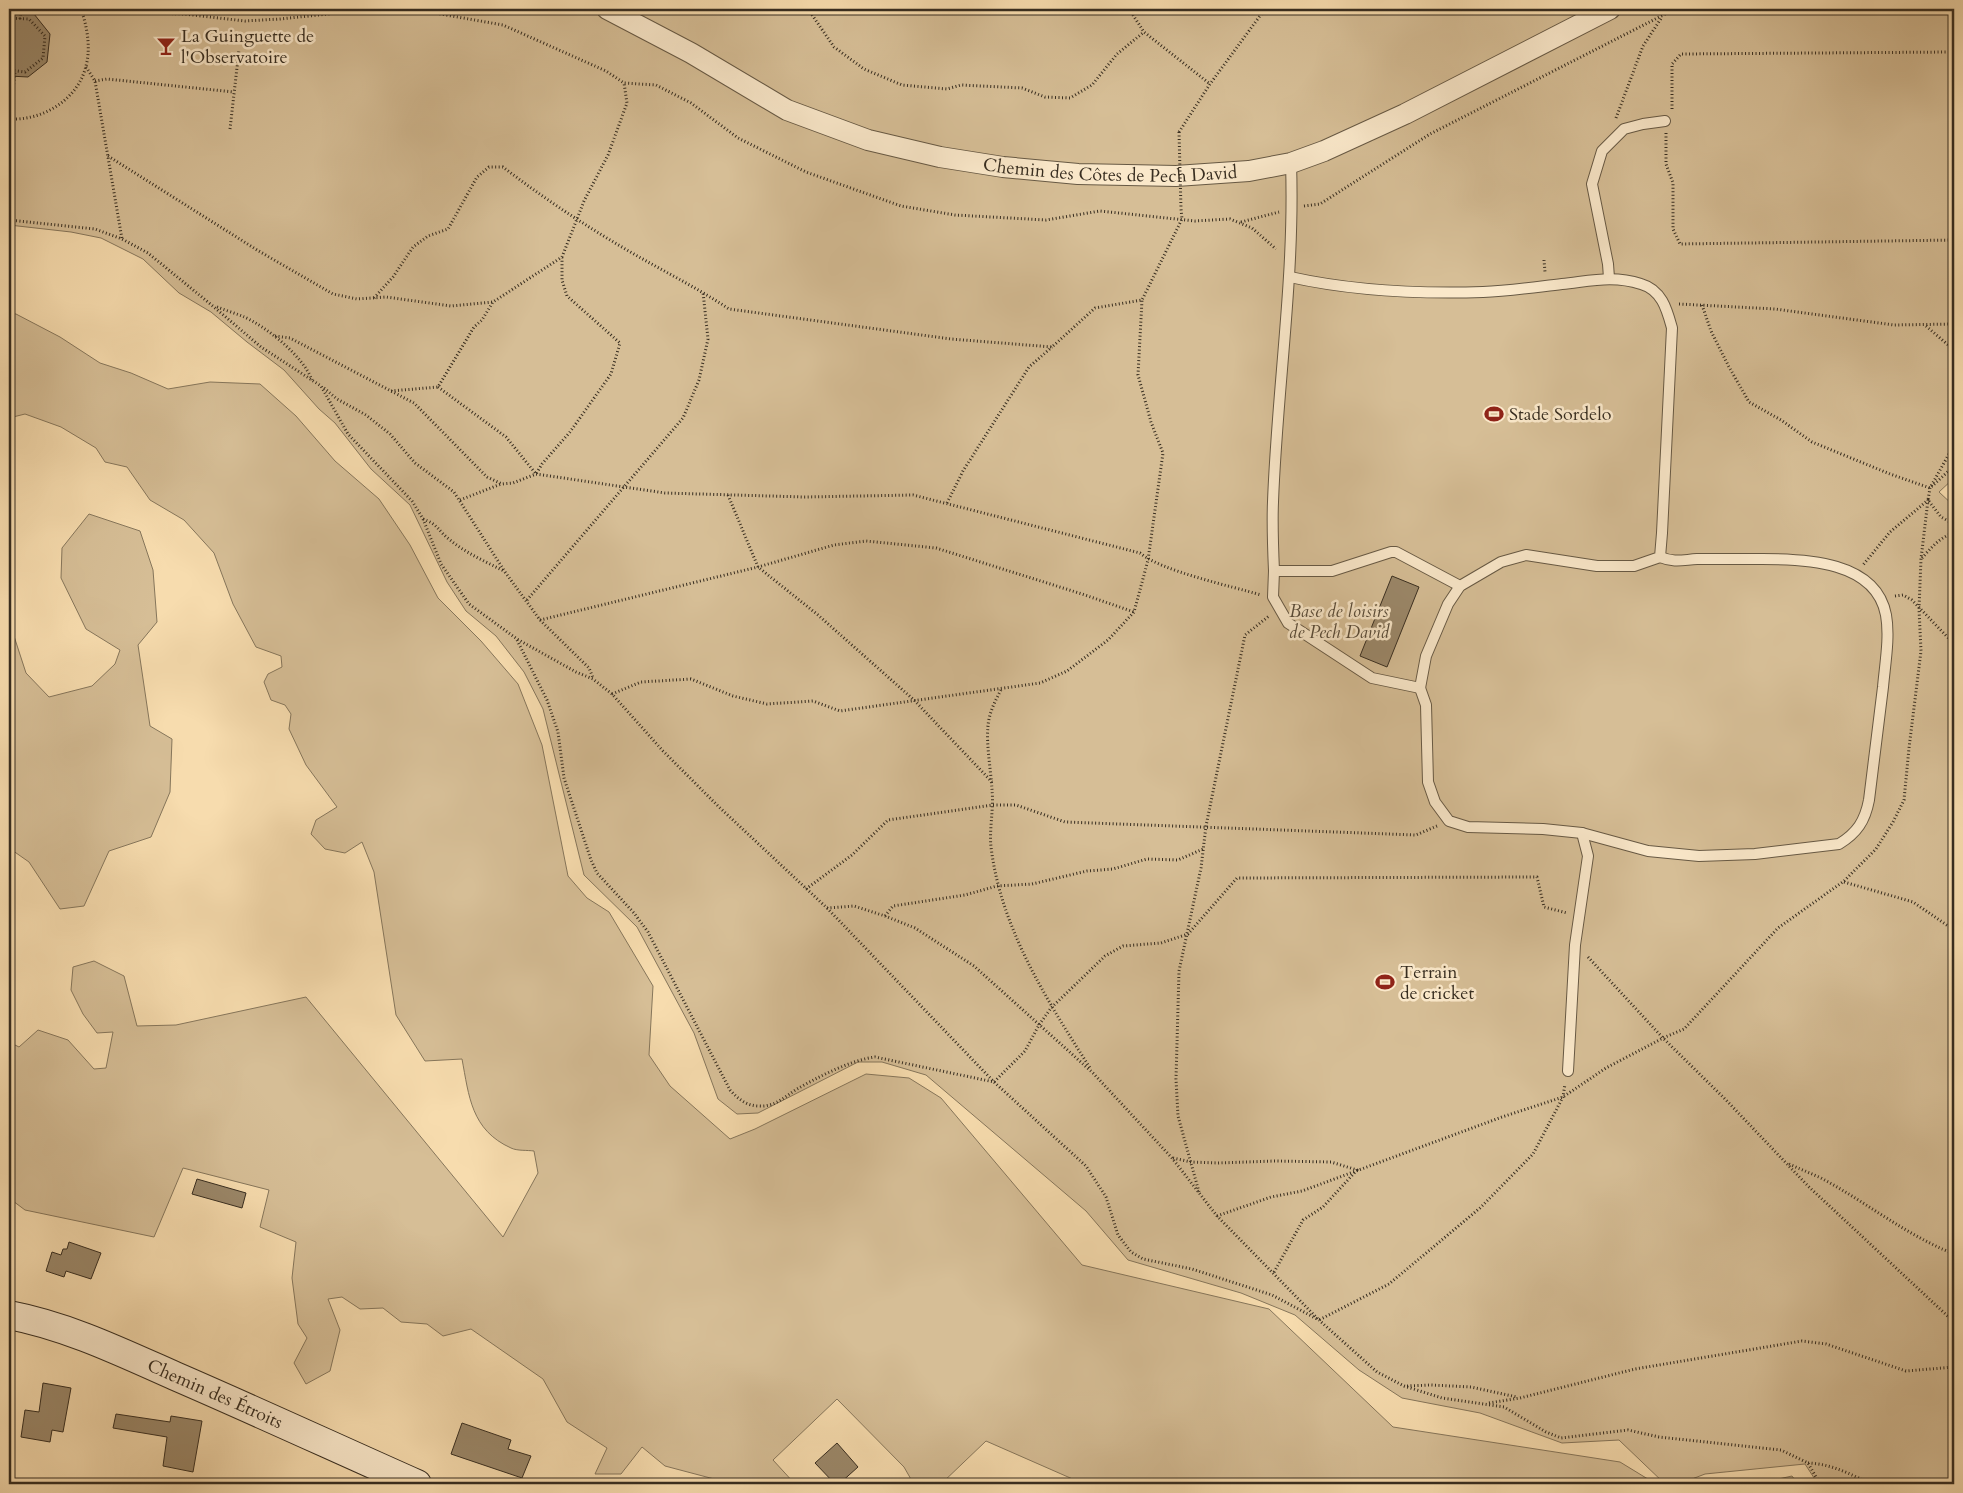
<svg xmlns="http://www.w3.org/2000/svg" width="1963" height="1493" viewBox="0 0 1963 1493" font-family="Cardo,serif">
<style>
.green{fill:#d6be96;stroke:#86765b}
.building{fill:#9b886a;stroke:#372d20}
.lines{fill:none;stroke-linecap:round;stroke-linejoin:round}
.lane-casing{stroke:#675944;stroke-width:12}
.street-casing{stroke:#675944;stroke-width:22}
.secondary-casing{stroke:#372d20;stroke-width:30}
.path{stroke:#372d20;stroke-width:3;stroke-dasharray:1 2.5;stroke-linecap:butt}
.lane{stroke:#fae8ca;stroke-width:10}
.street{stroke:#fae8ca;stroke-width:20}
.secondary{stroke:#fae8ca;stroke-width:28}
.path-bridge{stroke:#372d20;stroke-width:3;stroke-dasharray:1 2.5;stroke-linecap:butt}
.labels{text-anchor:middle;dominant-baseline:central;stroke-width:5;stroke-linejoin:round;paint-order:stroke}
.poi-label{font-size:18px;fill:#372d20;stroke:#fae8ca;text-anchor:start}
.street-label{font-size:18px;fill:#372d20;stroke:#fae8ca}
.park-label{font-size:18px;font-style:italic;fill:#574a38;stroke:#fae8ca}
</style>
<rect width="100%" height="100%" fill="#f7dcae"/>
<filter id="stains"><feTurbulence type="fractalNoise" baseFrequency=".004" numOctaves="4"/><feColorMatrix values="0 0 0 0 .2 0 0 0 0 .09 0 0 0 0 .02 0 0 0 .5 -.17"/></filter>
<radialGradient id="worn" r=".72"><stop offset=".6" stop-color="#630" stop-opacity="0"/><stop offset="1" stop-color="#630" stop-opacity=".3"/></radialGradient>
<g class="green">
<polygon points="9,9 1954,9 1954,478 1939,492 1954,506 1954,1484 1818,1484 1805,1464 1705,1474 1679,1484 1665,1484 1619,1440 1562,1443 1480,1413 1402,1398 1359,1370 1295,1315 1241,1293 1128,1260 1086,1211 926,1075 882,1062 858,1062 758,1113 737,1114 718,1099 694,1033 637,927 584,875 543,709 524,672 496,636 466,611 447,582 410,505 371,469 335,423 319,409 284,370 247,342 211,312 179,293 143,259 101,238 71,232 9,225"/>
<path d="M9 313 16 314 60 337 100 363 131 373 168 389 210 382 260 384 296 416 335 461 379 499 410 545 438 598 481 641 518 684 542 745 568 876 587 898 609 912 653 986 649 1055 670 1086 730 1139 755 1129 866 1074 909 1078 941 1098 1082 1265 1269 1309 1393 1427 1620 1462 1656 1484H1084L986 1441 941 1484H908L912 1481 904 1467 837 1399 773 1460 795 1484H733L665 1466 642 1447 621 1474H595L607 1448 567 1422 543 1379 471 1329 443 1336 427 1324 401 1322 383 1308 360 1309 342 1297 328 1299 340 1330 330 1371 306 1384 294 1363 307 1338 298 1324 292 1278 296 1242 260 1227 269 1190 183 1168 154 1237 25 1210 9 1198V1042L19 1047 38 1030 68 1040 94 1069 106 1068 113 1032 97 1033 83 1014 71 990 73 967 94 961 124 976 137 1026 176 1025 306 997 503 1237 538 1173 534 1151C527 1150 517 1151 511 1148 471 1130 469 1096 462 1059L425 1061 396 1015 374 872 362 842 345 853 325 849 311 834 316 820 337 807 306 765 289 729 291 714 285 705 271 700 264 682 268 674 282 667 281 656 256 647 233 604 214 553 184 520 150 500 127 467 105 462 96 448 61 427 25 414 9 418Z"/>
<polygon points="89,514 140,531 153,570 157,622 138,645 150,726 172,739 170,792 151,837 109,851 84,906 60,909 29,862 9,848 9,627 12,630 26,673 49,697 92,686 115,664 120,650 86,629 61,578 62,548"/>
<polygon points="1792,1476 1798,1484 1756,1484"/>
</g>
<g class="building">
<polygon points="9,11 34,14 50,34 47,62 28,77 9,76"/>
<polygon points="1392,576 1419,587 1387,667 1360,656"/>
<polygon points="197,1179 246,1193 242,1208 192,1194"/>
<polygon points="69,1242 101,1253 91,1279 66,1271 64,1277 46,1271 52,1252 61,1255 63,1249 67,1249"/>
<polygon points="43,1383 71,1388 63,1432 52,1430 50,1442 21,1437 25,1410 39,1412"/>
<polygon points="116,1414 170,1422 171,1416 202,1421 193,1472 163,1466 167,1437 113,1428"/>
<polygon points="462,1423 511,1440 508,1449 531,1456 522,1478 451,1454"/>
<polygon points="837,1443 858,1467 839,1484 835,1484 815,1463"/>
</g>
<g class="lines">
<g class="lane-casing">
<g id="lane">
<path d="M1291 163C1295 277 1277 389 1273 502 1272 525 1273 548 1274 571H1332L1391 552H1396L1460 586"/>
<polyline points="1609,278 1608,264 1592,184 1602,151 1624,129 1643,124 1665,121"/>
<path d="M1274 571 1273 597 1288 623 1372 678 1420 688 1426 656 1448 604 1460 586 1501 562 1526 555 1597 566H1634L1660 557 1662 533 1672 328C1667 310 1662 290 1641 284 1613 275 1591 281 1562 284 1536 287 1509 291 1483 292 1418 294 1353 291 1290 277"/>
<path d="M1420 688 1426 705 1428 782 1435 802 1449 821 1468 827 1543 829 1582 833 1648 851 1699 856 1755 854 1839 844C1857 833 1865 821 1869 800 1874 762 1878 725 1883 687 1885 664 1890 637 1886 615 1876 561 1805 559 1762 559 1740 559 1719 559 1697 559 1682 560 1675 563 1660 557"/>
<polyline points="1568,1071 1575,945 1588,856 1582,833"/>
</g>
</g>
<g class="street-casing">
<g id="street">
<path id="s1" d="M607 9 691 53 787 110 868 140 940 157 1003 167 1078 174 1176 176 1249 171 1291 163 1324 151 1405 114 1610 9"/>
</g>
</g>
<g class="secondary-casing">
<g id="secondary">
<path id="s2" d="M9 1315C67 1326 121 1352 175 1376 256 1411 336 1448 417 1484"/>
</g>
</g>
<g class="path">
<polyline points="109,9 121,12 184,14 245,21 280,19 376,9"/>
<polyline points="412,9 503,25 606,71 624,83 656,85 691,103 738,138 806,172 901,206 955,215 1046,220 1100,211 1195,221 1230,219 1252,228 1276,249"/>
<polyline points="808,9 834,47 864,69 902,85 947,89 961,85 1022,88 1045,97 1070,98 1092,85 1117,54 1144,32"/>
<polyline points="1129,9 1144,32 1210,84"/>
<polyline points="9,18 29,19 45,36 43,58 25,72 9,70"/>
<polyline points="20,19 21,9"/>
<polyline points="86,67 95,81 122,239"/>
<polyline points="95,81 107,79 234,92"/>
<polyline points="1672,109 1672,64 1681,54 1951,52 1954,54"/>
<polyline points="1616,118 1643,46 1662,17"/>
<path d="M9 119C42 121 78 100 86 66 91 48 87 26 81 9"/>
<polyline points="10,119 15,71"/>
<polyline points="230,129 239,50"/>
<polyline points="1179,132 1210,84 1265,9"/>
<polyline points="1666,133 1666,164 1673,183 1673,229 1680,244 1954,240"/>
<polyline points="108,156 257,250 333,294 357,299 386,297 451,306 493,302"/>
<polyline points="1304,206 1320,204 1430,134 1675,9"/>
<polyline points="9,220 95,229 122,239 148,253 214,307 261,347 321,386 348,434 412,501 423,519 441,564 469,604 517,639 576,672 593,679 612,694 663,751 718,806 827,908 994,1082 1086,1166 1106,1197 1118,1235 1131,1252 1143,1259 1192,1269 1272,1295 1319,1320 1377,1372 1404,1386 1442,1398 1504,1407 1546,1432 1561,1438 1628,1430 1659,1437 1781,1450 1808,1463 1820,1484"/>
<polyline points="1241,222 1279,212"/>
<polyline points="1544,260 1545,272"/>
<path d="M374 298 393 277 413 247 428 236 448 229 477 177 489 167H503C542 197 584 225 627 250 661 270 696 287 729 309L951 339 1052 347 1095 308 1142 300 1182 219 1181 209"/>
<polyline points="1679,304 1775,309 1894,325 1954,324"/>
<polyline points="1702,305 1711,331 1729,367 1749,402 1781,420 1812,442 1890,474 1930,488 1954,466"/>
<path d="M217 307C225 310 234 313 242 316 266 326 303 356 312 380"/>
<polyline points="1926,326 1954,350"/>
<path d="M275 336 290 338 414 403 487 477 502 484 513 483 536 474 665 493 805 497 913 495 1140 553C1161 571 1231 586 1261 595"/>
<polyline points="438,387 506,437 536,474 542,464 570,432 611,374 620,343 567,296 562,280 562,258"/>
<polyline points="324,388 337,399 366,415 390,434 415,463 454,492 505,572 540,620 589,668 593,678"/>
<polyline points="391,391 438,387 474,327 482,320 493,302 562,257 584,201 608,155 627,103 624,83"/>
<polyline points="1954,445 1930,488 1928,500 1941,517 1954,524"/>
<polyline points="728,495 758,567 818,615 914,700 992,782"/>
<polyline points="460,500 501,484"/>
<polyline points="947,503 963,471 1029,367 1052,347"/>
<path d="M423 519C438 524 438 531 450 540 466 553 486 562 504 571"/>
<path d="M1922 558C1931 548 1940 537 1954 533"/>
<polyline points="1895,596 1903,595 1912,600 1954,644"/>
<polyline points="527,600 683,418 699,380 708,339 703,292"/>
<polyline points="540,620 758,567 834,545 866,541 936,548 1082,594 1134,612"/>
<path d="M517 640 547 700 558 732 564 778 591 860 597 873 634 913 648 932 730 1090C738 1099 747 1106 759 1106 775 1107 784 1097 797 1089 818 1077 851 1060 875 1057L994 1082 1025 1051 1039 1025 1051 1008 1105 956 1123 946 1161 943 1188 934 1237 878 1537 877 1544 907 1567 913"/>
<path d="M1001 690C995 701 989 713 988 726 986 744 991 771 992 790 994 809 989 829 991 847 1001 929 1047 1000 1090 1068"/>
<polyline points="612,694 641,682 691,679 733,696 767,704 813,701 840,711 1040,683 1067,671 1108,640 1134,612 1148,560 1163,453 1151,422 1138,375 1142,300"/>
<polyline points="1844,882 1913,902 1954,930"/>
<polyline points="806,889 852,855 888,820 993,805 1016,805 1065,822 1416,835 1437,826"/>
<polyline points="827,908 854,906 885,916 915,928 974,966 1093,1073 1172,1158 1217,1216 1319,1320 1389,1284 1480,1208 1533,1154 1563,1097 1565,1084"/>
<polyline points="885,916 893,906 965,895 997,886 1032,884 1087,871 1113,869 1147,859 1178,860 1203,849"/>
<polyline points="1588,957 1663,1038 1726,1100 1808,1186 1954,1322"/>
<polyline points="1173,1158 1191,1162 1218,1163 1275,1161 1331,1162 1357,1170 1323,1207 1303,1220 1273,1274"/>
<path d="M1789 1164C1800 1169 1810 1173 1821 1178 1866 1202 1906 1235 1954 1254"/>
<polyline points="1199,1192 1178,1116 1176,1079 1179,971 1201,868 1206,826 1245,635 1269,616"/>
<polyline points="1217,1216 1271,1197 1302,1191 1502,1117 1563,1097 1606,1068 1663,1038 1684,1029 1778,928 1844,881 1876,849 1893,822 1904,800 1909,748 1921,651 1919,609 1921,559 1928,500 1890,532 1863,565"/>
<polyline points="1407,1386 1431,1385 1471,1387 1517,1397"/>
<polyline points="1489,1403 1520,1398 1635,1369 1802,1341 1826,1344 1906,1371 1954,1367"/>
<path d="M1808 1463C1832 1464 1850 1474 1871 1484"/>
</g>
<use href="#lane" class="lane"/>
<use href="#street" class="street"/>
<use href="#secondary" class="secondary"/>
<polyline class="path-bridge" points="1179,132 1181,209"/>
</g>
<defs>
<g id="bar-bare" transform="scale(1.5)"><path d="M-6-5H6L.8 .8V4.5H3.5V6h-7V4.5H-.8V.8Z" fill="#8f2418" stroke="#fae8ca" stroke-width="2.5" paint-order="stroke"/></g>
<g id="stadium-bare" transform="scale(1.5)"><path d="M0-5a6.5 5 0 1 0 0 10a6.5 5 0 1 0 0-10ZM-3.5-1.8h7v3.6h-7Z" fill="#8f2418" stroke="#fae8ca" stroke-width="2.5" paint-order="stroke"/></g>
</defs>
<g fill-rule="evenodd">
<use href="#bar-bare" x="166" y="46"/>
<use href="#stadium-bare" x="1494" y="414"/>
<use href="#stadium-bare" x="1385" y="982"/>
</g>
<g class="labels">
<g class="poi-label">
<text x="181" y="36">La Guinguette de<tspan x="181" dy="21">l'Observatoire</tspan></text>
<text x="1509" y="414">Stade Sordelo</text>
<text x="1400" y="972">Terrain<tspan x="1400" dy="21">de cricket</tspan></text>
</g>
<g class="street-label">
<text stroke="none"><textPath href="#s1" startOffset="538">Chemin des Côtes de Pech David</textPath></text>
<text stroke="none"><textPath href="#s2" startOffset="221">Chemin des Étroits</textPath></text>
</g>
<g class="park-label">
<text x="1339" y="611">Base de loisirs<tspan x="1339" dy="21">de Pech David</tspan></text>
</g>
</g>
<rect width="1963" height="1493" fill="none" stroke="#f7dcae" stroke-width="30"/>
<rect x="10" y="10" width="1943" height="1473" fill="none" stroke="#372d20" stroke-width="2.5"/>
<rect x="15" y="15" width="1933" height="1463" fill="none" stroke="#372d20"/>
<rect width="100%" height="100%" filter="url(#stains)"/>
<rect width="100%" height="100%" fill="url(#worn)"/>
</svg>
